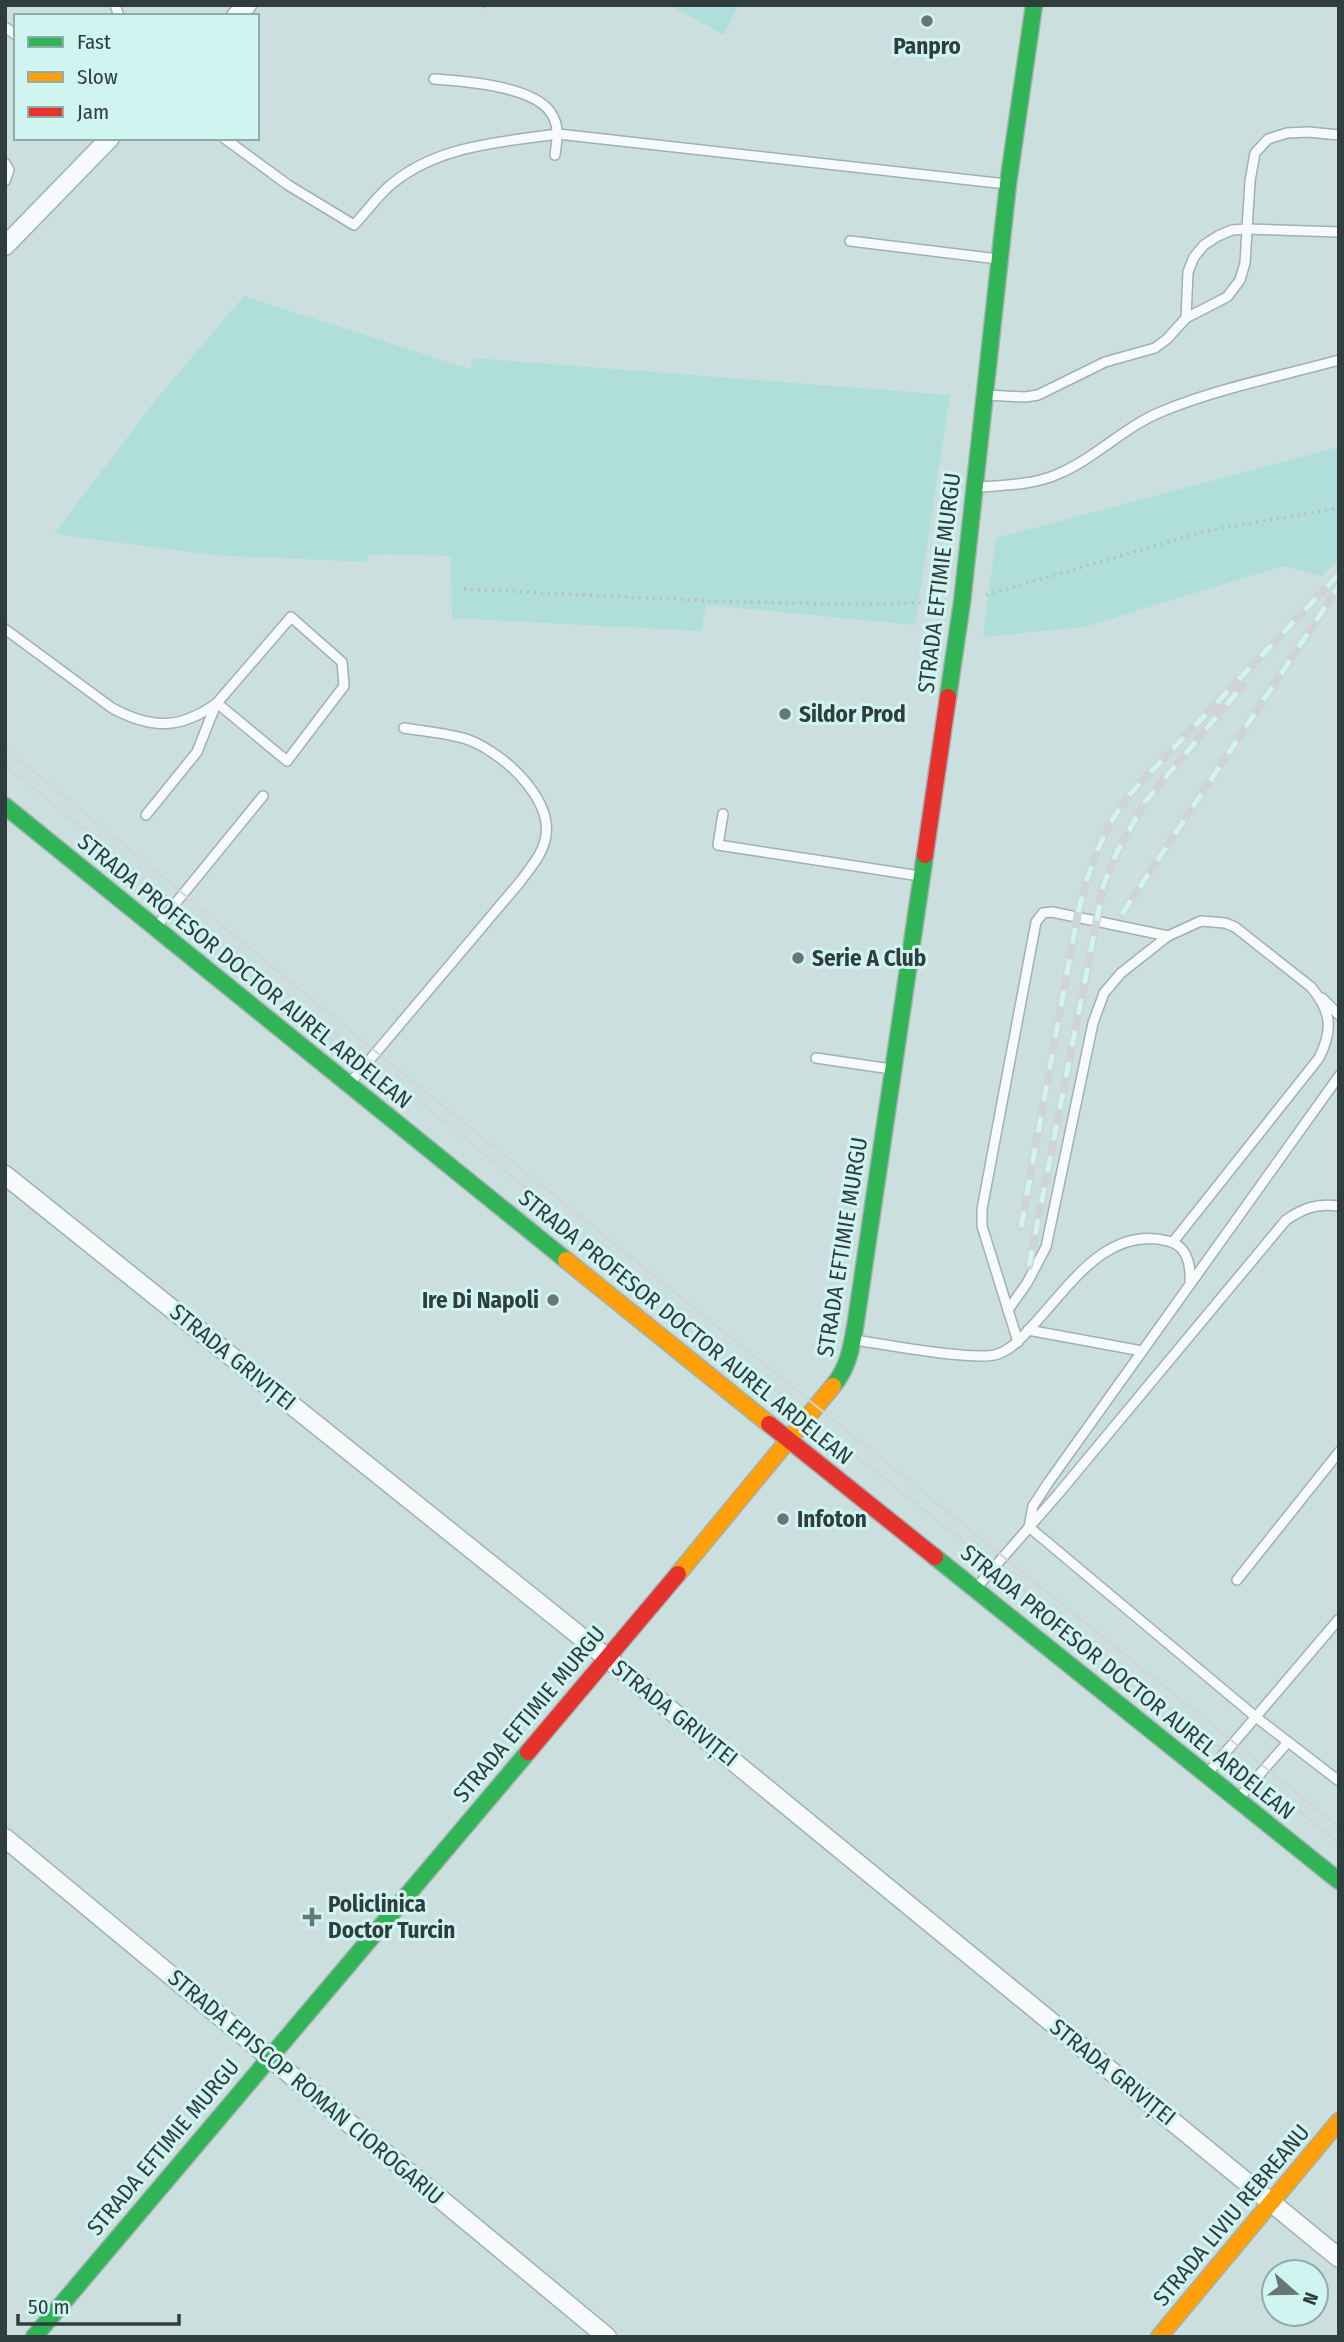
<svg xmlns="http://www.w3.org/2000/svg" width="1344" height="2342" viewBox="0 0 1344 2342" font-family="'Fira Sans Condensed',sans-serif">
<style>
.green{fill:#b0deda}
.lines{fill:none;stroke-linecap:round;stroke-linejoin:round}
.lane-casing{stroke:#a0b1af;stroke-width:12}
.street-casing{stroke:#a0b1af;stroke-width:21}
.fast-casing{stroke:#a0b1af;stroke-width:19}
.slow-casing{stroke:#a0b1af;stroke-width:19}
.jam-casing{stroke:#a0b1af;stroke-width:19}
.path{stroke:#b8c0be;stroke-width:3.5;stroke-dasharray:2 5;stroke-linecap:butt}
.lane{stroke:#f7fafa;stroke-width:9}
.street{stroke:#f7fafa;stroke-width:18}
.fast{stroke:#30b455;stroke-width:16}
.slow{stroke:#ff9f0a;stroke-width:16}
.jam{stroke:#e5322d;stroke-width:16}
.tram{stroke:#cfd5d5;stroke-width:2}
.rail-casing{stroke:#cfd5d5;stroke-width:8}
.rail{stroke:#d0f5f1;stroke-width:5;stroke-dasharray:16;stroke-linecap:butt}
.poi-dot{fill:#667775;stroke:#d0f5f1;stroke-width:2.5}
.labels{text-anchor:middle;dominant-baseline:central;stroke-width:6;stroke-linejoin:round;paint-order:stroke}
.poi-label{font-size:23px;font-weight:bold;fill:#2f3e3c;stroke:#d0f5f1;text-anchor:start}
.street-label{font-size:23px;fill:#2f3e3c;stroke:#d0f5f1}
</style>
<rect width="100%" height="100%" fill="#cbe0de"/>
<g class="green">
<polygon points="669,5 738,5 724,35"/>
<polygon points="244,296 470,369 473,358 950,395 915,625 706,605 701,631 452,618 451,556 369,554 368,562 212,555 54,534 154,402"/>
<polygon points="1339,447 1339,560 1321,576 1283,566 1084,627 983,637 996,538"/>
</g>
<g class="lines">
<g class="lane-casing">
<g id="lane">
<polyline points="115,5 119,16"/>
<polyline points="5,27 16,35"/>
<path d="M434 79C463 81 534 86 551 113 560 126 557 140 555 155"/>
<path d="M224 138 288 185 354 225C365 213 375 200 386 189 432 146 499 142 558 134L1006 184"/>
<polyline points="5,163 9,170 5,181"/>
<polyline points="850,241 998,259"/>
<polyline points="1186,318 1188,272 1194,257 1204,245 1218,236 1232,230 1247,229 1339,232"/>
<polyline points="986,395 1025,397 1038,395 1105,362 1155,348 1167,339 1186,318 1227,297 1240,280 1245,263 1250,181 1255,153 1268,139 1287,133 1308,132 1339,135"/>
<path d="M979 487C1006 485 1033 485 1058 474 1096 458 1125 426 1163 411 1219 388 1281 376 1339 360"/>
<path d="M5 629 112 708C151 729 180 730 217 703L291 617 342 662 344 686 287 761 217 703"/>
<polyline points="723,814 718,845 920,876"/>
<polyline points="146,815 197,752 216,704"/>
<polyline points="157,926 263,796"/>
<polyline points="1322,998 1339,1015"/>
<polyline points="816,1058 891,1069"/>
<polyline points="1339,1076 1048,1483 1033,1506 1029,1527 1257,1718 1339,1781"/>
<path d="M351 1082 520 882C530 868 544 853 546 835 552 796 498 748 463 738 444 733 423 731 404 728"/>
<path d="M1008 1310 1027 1283 1046 1247 1093 1023 1104 993 1121 973 1168 936 1201 921 1225 923 1235 927 1311 987C1332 1012 1333 1030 1319 1058L1173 1242"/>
<polyline points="1028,1330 1142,1351"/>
<path d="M855 1340C883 1344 977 1362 998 1354 1014 1348 1024 1335 1035 1323 1070 1285 1108 1225 1168 1241 1188 1246 1191 1265 1190 1284"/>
<polyline points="1018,1342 982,1226 982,1209 1036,922 1043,913 1052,912 1168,936"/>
<polyline points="1237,1580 1339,1452"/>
<path d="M977 1587 1059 1493 1286 1220C1304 1208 1317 1203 1339 1206"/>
<polyline points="1207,1774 1339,1619"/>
<polyline points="1238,1799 1288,1742"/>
</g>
</g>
<g class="street-casing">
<g id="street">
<polyline points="236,16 247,5"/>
<polyline points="5,246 110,138"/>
<polyline points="5,1175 606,1657 1339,2258"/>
<polyline points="5,1838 607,2337"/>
</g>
</g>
<g class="fast-casing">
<g id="fast">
<polyline points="948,697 962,602 1008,184 1034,5"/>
<polyline points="5,806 566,1260"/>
<path d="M833 1386C849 1367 852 1345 856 1321L925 855"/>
<polyline points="935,1557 1339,1881"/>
<polyline points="34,2337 528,1752"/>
</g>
</g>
<g class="slow-casing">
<g id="slow">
<polyline points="566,1260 769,1424"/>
<polyline points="678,1574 833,1386"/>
<polyline points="1159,2337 1339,2121"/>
</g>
</g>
<g class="jam-casing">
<g id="jam">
<polyline points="925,855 948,697"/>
<polyline points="769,1424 935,1557"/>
<polyline points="528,1752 678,1574"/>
</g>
</g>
<g class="path">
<polyline points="483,8 485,5"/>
<path d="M464 589C622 596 780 608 938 602"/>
<polyline points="986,595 1206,531 1339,508"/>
</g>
<use href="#lane" class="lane"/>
<use href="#street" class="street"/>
<use href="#fast" class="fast"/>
<use href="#slow" class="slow"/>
<use href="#jam" class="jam"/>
<g class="tram">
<polyline points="5,748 375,1051 1339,1827"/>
<polyline points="5,765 834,1438 1339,1843"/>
</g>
<g class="rail-casing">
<g id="rail">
<polyline points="1122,914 1339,586"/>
<path d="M1021 1227 1077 918C1087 873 1101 832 1129 795L1339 574"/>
<polyline points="1029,1266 1104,883 1118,850 1145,802 1243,685"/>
</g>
</g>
<use href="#rail" class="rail"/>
</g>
<g class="poi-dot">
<circle cx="927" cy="21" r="7"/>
<circle cx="785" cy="714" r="7"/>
<circle cx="798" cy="958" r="7"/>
<circle cx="553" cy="1300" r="7"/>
<circle cx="783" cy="1519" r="7"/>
<path d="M308.5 1906.5h7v7h7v7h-7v7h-7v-7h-7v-7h7z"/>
</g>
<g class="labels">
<g class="poi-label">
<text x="927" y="46" text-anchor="middle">Panpro</text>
<text x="799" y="714">Sildor Prod</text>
<text x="812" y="958">Serie A Club</text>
<text x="539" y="1300" text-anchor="end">Ire Di Napoli</text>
<text x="797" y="1519">Infoton</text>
<text x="328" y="1904">Policlinica<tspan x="328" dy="26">Doctor Turcin</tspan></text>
</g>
<g class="street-label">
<text transform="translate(939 583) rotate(-83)">STRADA EFTIMIE MURGU</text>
<text transform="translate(245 971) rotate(39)">STRADA PROFESOR DOCTOR AUREL ARDELEAN</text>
<text transform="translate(842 1247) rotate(-81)">STRADA EFTIMIE MURGU</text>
<text transform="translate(686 1327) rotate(39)">STRADA PROFESOR DOCTOR AUREL ARDELEAN</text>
<text transform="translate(233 1357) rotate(39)">STRADA GRIVIȚEI</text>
<text transform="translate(1128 1682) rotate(39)">STRADA PROFESOR DOCTOR AUREL ARDELEAN</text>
<text transform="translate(675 1713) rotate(39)">STRADA GRIVIȚEI</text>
<text transform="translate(529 1714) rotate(-50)">STRADA EFTIMIE MURGU</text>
<text transform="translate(1113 2072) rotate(39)">STRADA GRIVIȚEI</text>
<text transform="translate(306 2087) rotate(40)">STRADA EPISCOP ROMAN CIOROGARIU</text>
<text transform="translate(163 2147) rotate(-50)">STRADA EFTIMIE MURGU</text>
<text transform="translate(1231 2215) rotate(-50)">STRADA LIVIU REBREANU</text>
</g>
</g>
<rect width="1344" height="2342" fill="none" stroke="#2f3e3c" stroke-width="14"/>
<rect x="14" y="14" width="245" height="126" fill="#d0f5f1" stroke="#90aca9" stroke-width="2"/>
<rect x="28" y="37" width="35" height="10" fill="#30b455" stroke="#90aca9" stroke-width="2"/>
<text x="77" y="49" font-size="21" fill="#2f3e3c">Fast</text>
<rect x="28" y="72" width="35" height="10" fill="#ff9f0a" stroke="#90aca9" stroke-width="2"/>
<text x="77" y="84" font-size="21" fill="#2f3e3c">Slow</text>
<rect x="28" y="107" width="35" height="10" fill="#e5322d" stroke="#90aca9" stroke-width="2"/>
<text x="77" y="119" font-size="21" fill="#2f3e3c">Jam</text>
<g transform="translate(1295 2293) rotate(110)"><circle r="33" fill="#d0f5f1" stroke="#90aca9" stroke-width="2"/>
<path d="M0-5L12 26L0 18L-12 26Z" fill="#667775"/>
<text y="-10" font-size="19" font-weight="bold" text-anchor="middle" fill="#2f3e3c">N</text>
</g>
<path d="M18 2314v10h161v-10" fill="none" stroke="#2f3e3c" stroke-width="3.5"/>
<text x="28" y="2314" font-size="21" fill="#2f3e3c" stroke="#d0f5f1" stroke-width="5" paint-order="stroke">50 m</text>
</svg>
